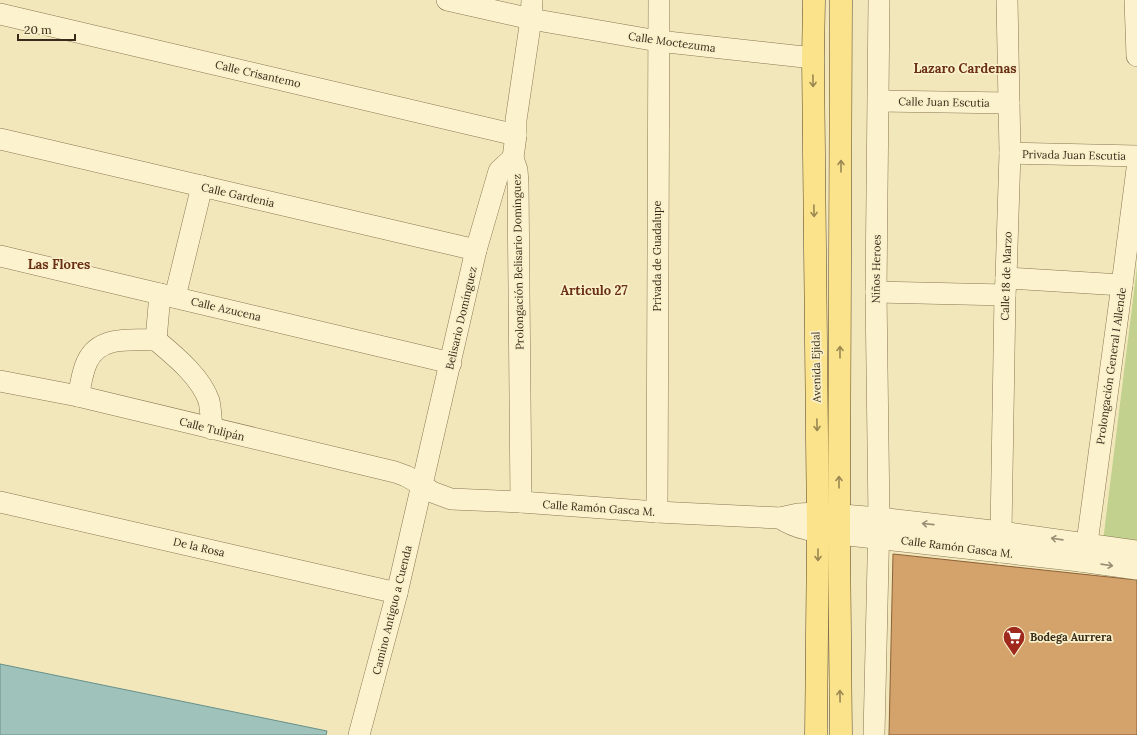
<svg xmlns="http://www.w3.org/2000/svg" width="1137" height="735" viewBox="0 0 1137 735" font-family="Lora,serif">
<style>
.green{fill:#c2d18d}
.water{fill:#9fc2bb;stroke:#66908a}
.building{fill:#d4a26b;stroke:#8c6136}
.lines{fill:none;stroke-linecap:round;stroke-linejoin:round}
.minor-casing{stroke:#8a7653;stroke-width:22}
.major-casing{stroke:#574328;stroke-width:23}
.minor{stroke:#fcf3ce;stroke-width:21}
.major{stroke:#fbe38c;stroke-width:22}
.oneway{stroke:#9a8752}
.oneway2{stroke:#9a8f74}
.labels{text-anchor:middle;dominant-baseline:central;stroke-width:3.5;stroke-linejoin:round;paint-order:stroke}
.street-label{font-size:11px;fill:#382b19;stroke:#f9f0ca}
.poi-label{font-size:11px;font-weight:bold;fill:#382b19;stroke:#f9f0ca;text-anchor:start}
.quarter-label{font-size:13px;font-weight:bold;fill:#692e14;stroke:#f9f0ca}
</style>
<rect width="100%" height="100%" fill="#f2e7ba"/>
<polygon class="green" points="1137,267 1137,546 1103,541"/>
<polygon class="water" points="0,664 327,731 326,735 0,735"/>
<polygon class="building" points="893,554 1137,580 1137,735 889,735"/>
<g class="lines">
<g class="minor-casing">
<g id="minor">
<polyline points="447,0 531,19 658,41 813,58"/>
<polyline points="1135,0 1137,56"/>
<polyline points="0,14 516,135"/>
<polyline points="879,101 1009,103"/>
<polyline points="0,139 476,250"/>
<polyline points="1010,153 1137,156"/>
<polyline points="0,256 451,363"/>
<polyline points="1006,278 1122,285"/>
<polyline points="876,292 1005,295"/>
<polyline points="175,297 202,186"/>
<polyline points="156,340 160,294"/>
<polyline points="0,381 78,396 395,472 406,476 422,485 432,492 451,499 521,502 657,512 780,518 798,514 818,513 879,518 1001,532 1137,551"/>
<path d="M78 396C81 385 82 372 87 362 99 335 132 340 156 340 175 356 201 377 209 401 211 410 211 419 212 429"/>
<polyline points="0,502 397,593"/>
<polyline points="521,502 518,183 517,170 513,158 516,135 516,120 531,19 532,0"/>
<polyline points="657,512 659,0"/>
<path d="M780 518C797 530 819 532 839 534L1080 561 1137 569"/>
<polyline points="999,552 1001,532 1005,295 1006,278 1010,153 1007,0"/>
<polyline points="1080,561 1087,543 1122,285 1137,169"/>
<polyline points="359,735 397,593 476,250 499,171 513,158"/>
<polyline points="874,735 879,518 876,292 879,0"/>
</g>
</g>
<g class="major-casing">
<g id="major">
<polyline points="814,0 813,58 818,532 816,735"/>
<polyline points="841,735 839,534 841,0"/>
</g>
</g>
<use href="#minor" class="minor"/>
<use href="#major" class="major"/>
</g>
<defs><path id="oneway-shaft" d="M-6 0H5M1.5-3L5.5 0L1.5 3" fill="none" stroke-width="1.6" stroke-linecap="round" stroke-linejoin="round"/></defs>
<g class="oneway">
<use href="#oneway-shaft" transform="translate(813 81) rotate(89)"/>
<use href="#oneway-shaft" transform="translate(841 166) rotate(-90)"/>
<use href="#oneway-shaft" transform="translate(814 211) rotate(89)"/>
<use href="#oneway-shaft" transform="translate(840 352) rotate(-90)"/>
<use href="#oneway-shaft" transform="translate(817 425) rotate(89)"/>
<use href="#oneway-shaft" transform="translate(839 482) rotate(-90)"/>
<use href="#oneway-shaft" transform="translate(818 555) rotate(90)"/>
<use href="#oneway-shaft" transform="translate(840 696) rotate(-91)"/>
</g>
<g class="oneway2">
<use href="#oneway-shaft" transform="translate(928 524) rotate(-174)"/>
<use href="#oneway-shaft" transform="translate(1057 539) rotate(-172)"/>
<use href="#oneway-shaft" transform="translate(1107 565) rotate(8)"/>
</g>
<defs>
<g id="supermarket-pin" transform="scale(1.15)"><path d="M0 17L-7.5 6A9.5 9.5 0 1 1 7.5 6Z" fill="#9f291d" stroke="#f9f0ca"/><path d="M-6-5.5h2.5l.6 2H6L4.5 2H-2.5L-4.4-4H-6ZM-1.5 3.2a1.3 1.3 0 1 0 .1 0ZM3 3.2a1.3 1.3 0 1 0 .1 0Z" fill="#fff"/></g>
</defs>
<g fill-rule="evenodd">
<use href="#supermarket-pin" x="1014" y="637"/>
</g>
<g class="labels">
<g class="street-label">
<text transform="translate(672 42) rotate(8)">Calle Moctezuma</text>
<text transform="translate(258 74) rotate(13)">Calle Crisantemo</text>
<text transform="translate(944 102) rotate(1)">Calle Juan Escutia</text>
<text transform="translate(1074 155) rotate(1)">Privada Juan Escutia</text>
<text transform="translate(238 195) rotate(13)">Calle Gardenia</text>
<text transform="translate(657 256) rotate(-90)">Privada de Guadalupe</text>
<text transform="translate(518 262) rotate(-91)">Prolongación Belisario Domínguez</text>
<text transform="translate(876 269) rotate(-89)">Niños Heroes</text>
<text transform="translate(1006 276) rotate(-88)">Calle 18 de Marzo</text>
<text transform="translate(226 309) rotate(13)">Calle Azucena</text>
<text transform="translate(461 318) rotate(-77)">Belisario Domínguez</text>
<text transform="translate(1111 366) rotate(-82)">Prolongación General I Allende</text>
<text transform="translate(816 367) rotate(-91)">Avenida Ejidal</text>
<text transform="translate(212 429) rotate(14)">Calle Tulipán</text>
<text transform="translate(599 508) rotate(4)">Calle Ramón Gasca M.</text>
<text transform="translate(199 547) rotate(13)">De la Rosa</text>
<text transform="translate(957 547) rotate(7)">Calle Ramón Gasca M.</text>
<text transform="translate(392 610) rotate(-76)">Camino Antiguo a Cuenda</text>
</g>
<g class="poi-label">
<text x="1030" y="637">Bodega Aurrera</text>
</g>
<g class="quarter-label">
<text x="965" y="68">Lazaro Cardenas</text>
<text x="59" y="264">Las Flores</text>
<text x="594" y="290">Articulo 27</text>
</g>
</g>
<path d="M18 34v6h57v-6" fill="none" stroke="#382b19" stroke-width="2"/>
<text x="24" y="34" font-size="12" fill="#382b19" stroke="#f9f0ca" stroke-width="3" paint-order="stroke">20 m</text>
</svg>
